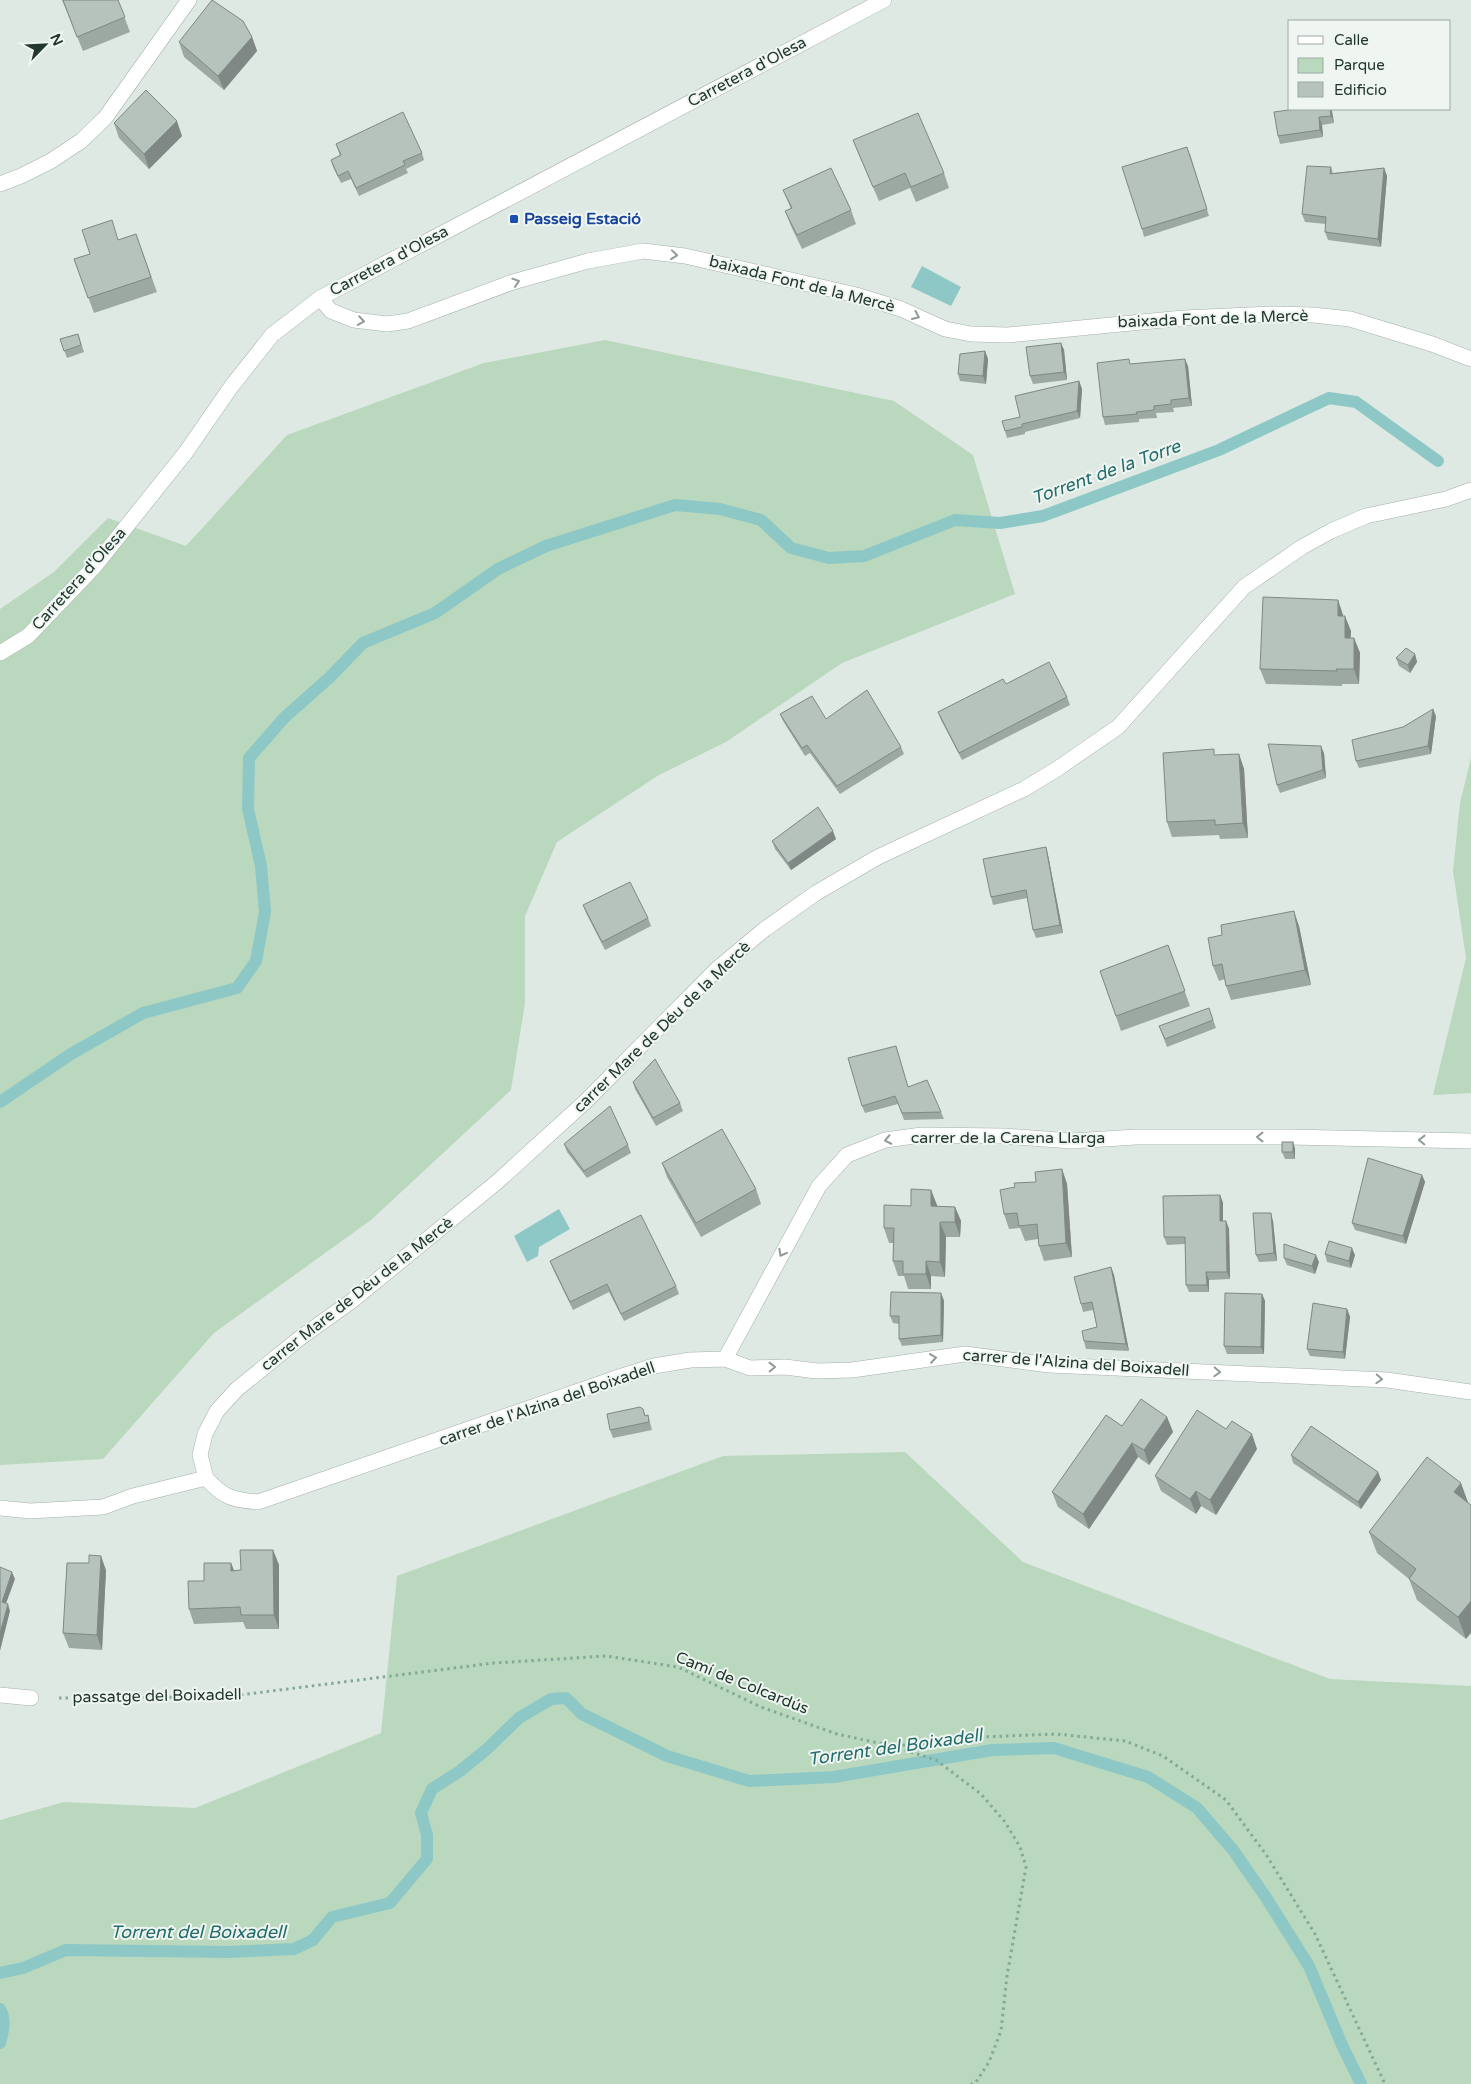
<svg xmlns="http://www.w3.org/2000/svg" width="1471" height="2084" viewBox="0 0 1471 2084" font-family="'Varela Round',sans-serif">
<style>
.green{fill:#bad8bd}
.water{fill:#8dc8c7}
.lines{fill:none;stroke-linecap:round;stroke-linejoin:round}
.stream{stroke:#8dc8c7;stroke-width:12}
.minor-casing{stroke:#a3b0a9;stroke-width:16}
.tertiary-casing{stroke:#a3b0a9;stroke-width:16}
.path{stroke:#83a997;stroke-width:3;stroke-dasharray:2.5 4;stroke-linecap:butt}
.minor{stroke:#fff;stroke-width:15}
.tertiary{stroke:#fff;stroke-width:15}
.wall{fill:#9ca8a2}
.shaded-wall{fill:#7f8884}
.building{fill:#b5c3bc;stroke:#7f8884}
.oneway{stroke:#909b96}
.transit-dot{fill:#1a4fb4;stroke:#eff6f1;stroke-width:2}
.labels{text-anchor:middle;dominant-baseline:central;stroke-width:4;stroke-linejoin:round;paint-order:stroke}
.street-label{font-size:16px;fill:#22372e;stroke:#eff6f1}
.transit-label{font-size:16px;font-weight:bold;fill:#164399;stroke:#eff6f1;text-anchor:start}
.water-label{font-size:18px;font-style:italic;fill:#246c6b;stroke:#eff6f1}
</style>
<rect width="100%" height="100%" fill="#dfe9e3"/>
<g class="green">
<polygon points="605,340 894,401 973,455 1015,594 842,663 726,742 659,775 557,842 525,916 525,1003 511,1090 371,1220 214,1333 103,1459 0,1465 0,609 54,572 108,518 186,546 287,435 484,363"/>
<polygon points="1471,758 1471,1093 1433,1095 1466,958 1453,871 1460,803"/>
<polygon points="905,1452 1023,1562 1330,1679 1471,1686 1471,2084 0,2084 0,1820 64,1802 195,1808 381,1733 397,1576 723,1456"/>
</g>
<g class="water">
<polygon points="922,266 961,287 951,306 911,287"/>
<polygon points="559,1209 570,1229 539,1247 538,1256 527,1262 514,1236"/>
</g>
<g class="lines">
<g class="stream">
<polyline points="0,1102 71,1054 143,1013 237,988 256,961 265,912 261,866 248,809 249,758 284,718 330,677 363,643 435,613 498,569 546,546 675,505 720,509 761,520 791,548 829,558 864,556 955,520 1000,523 1043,516 1219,450 1329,398 1356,402 1438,461"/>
<polyline points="0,1973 23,1968 66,1950 229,1952 294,1949 313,1940 332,1917 390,1903 427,1859 427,1835 421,1813 432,1789 460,1771 487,1749 519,1718 551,1699 566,1698 582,1714 667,1756 749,1781 834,1777 992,1750 1054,1748 1148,1777 1197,1808 1233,1850 1265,1896 1309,1966 1342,2045 1361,2084"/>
<path d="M0 2009C6 2018 3 2033 0 2043"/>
</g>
<g class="minor-casing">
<g id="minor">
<polyline points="0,184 21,176 51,161 81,141 105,118 189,0"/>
<polyline points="320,298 331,311 354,320 387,324 408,321 513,282 588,261 643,251 685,256 856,295 901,309 945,329 971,334 1008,335 1183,318 1274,314 1313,315 1350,319 1432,344 1471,359"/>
<polyline points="725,1359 819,1186 847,1155 885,1140 922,1135 1004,1136 1072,1141 1136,1137 1290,1137 1471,1141"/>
<polyline points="206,1478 200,1455 205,1434 217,1411 237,1389 300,1338 353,1300 497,1182 585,1102 717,969 765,929 816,893 878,857 1024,789 1057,769 1118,727 1244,587 1302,547 1331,531 1366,516 1446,499 1471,490"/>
<path d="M0 1508 30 1511 103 1507 133 1496 206 1478C223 1497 232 1500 258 1502L616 1378 654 1366 690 1360 725 1359 750 1368 785 1367 817 1371 852 1370 965 1354 1049 1365 1387 1380 1471 1392"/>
<polyline points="0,1695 31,1698"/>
</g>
</g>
<g class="tertiary-casing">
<polyline id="tertiary" points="0,653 28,636 94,567 186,452 231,387 272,335 320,298 884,0"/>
</g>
<g class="path">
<polyline points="59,1698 224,1697 494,1663 606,1656 678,1667 761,1707 837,1734 892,1746 936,1760 981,1794 1005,1822 1020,1847 1026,1867 1007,1976 1001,2031 989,2062 976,2082 971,2084"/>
<polyline points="896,1746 980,1737 1056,1734 1125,1741 1163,1756 1226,1800 1267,1856 1315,1934 1385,2084"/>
</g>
<use href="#minor" class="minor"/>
<use href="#tertiary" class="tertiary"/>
</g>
<g class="wall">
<polygon points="62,0 118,0 130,32 83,51"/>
<polygon points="252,37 257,51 224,90 184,57 179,42"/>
<polygon points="1296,109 1331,109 1334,123 1322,125 1323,137 1280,144 1278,136"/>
<polygon points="114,123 182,136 149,169 119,138"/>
<polygon points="853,140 944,173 949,188 916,202 910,188 879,201 859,155"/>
<polygon points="336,144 422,153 424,160 406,169 408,173 359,196 351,179 341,183 333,167 331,160 340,156"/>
<polygon points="1190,154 1209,216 1144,237 1142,229"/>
<polygon points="1331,167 1333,173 1384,168 1387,176 1381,247 1328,240 1325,232 1326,224 1305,222 1302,214"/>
<polygon points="783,190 851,210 856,224 802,249 791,226 785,211 791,209"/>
<polygon points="136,234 157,292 94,313 74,259 90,254 119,240"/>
<polygon points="78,334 84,352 67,358 60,339"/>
<polygon points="1061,343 1064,350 1067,380 1033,384 1030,376"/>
<polygon points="985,351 988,359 986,384 960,381 958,374"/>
<polygon points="1131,364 1188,366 1192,406 1173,408 1174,412 1156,413 1157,418 1139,419 1139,422 1105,425 1103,417"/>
<polygon points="1079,381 1082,389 1080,418 1025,432 1025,434 1007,438 1005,431 1020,417"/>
<polygon points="1338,600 1343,616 1351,631 1350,638 1354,638 1360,653 1359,684 1342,684 1342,686 1266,684 1260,669"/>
<polygon points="1415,654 1417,662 1410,673 1399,666 1396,658"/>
<polygon points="1006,684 1067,697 1070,705 962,760 941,720 938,712"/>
<polygon points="780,714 826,719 901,747 904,754 840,794 810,753 805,756 783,721"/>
<polygon points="1436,716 1431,754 1359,768 1356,761 1403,727"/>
<polygon points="1324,753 1326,778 1280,793 1277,785"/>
<polygon points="1239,754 1244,769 1248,838 1220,839 1219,835 1172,837 1167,822 1216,755"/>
<polygon points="836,839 791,870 775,849 772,841"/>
<polygon points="1046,847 1048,855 1063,933 1036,938 1033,930 1027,898 993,905 991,897"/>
<polygon points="583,905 648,918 651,926 605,950 586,913"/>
<polygon points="1299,926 1311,985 1231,1000 1226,986 1225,979 1219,981 1213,966"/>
<polygon points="1168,945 1190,1006 1121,1031 1100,971"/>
<polygon points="1209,1008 1216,1028 1167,1047 1159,1026"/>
<polygon points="896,1046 908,1087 941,1112 944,1119 904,1120 898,1104 865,1113 862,1106"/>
<polygon points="633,1082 680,1103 683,1111 656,1126 635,1089"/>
<polygon points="1293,1142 1295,1149 1295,1159 1285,1159 1282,1152"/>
<polygon points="564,1144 628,1145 631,1153 587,1178 567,1152"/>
<polygon points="662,1163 756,1189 761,1204 701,1237 667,1177"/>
<polygon points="1062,1169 1067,1184 1072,1257 1044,1261 1039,1246 1038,1239 1025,1241 1020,1228 1009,1229 1004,1214 1036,1182"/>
<polygon points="1422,1175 1425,1182 1406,1244 1355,1230 1352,1223"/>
<polygon points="931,1190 937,1206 955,1207 961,1221 960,1237 946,1237 945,1277 931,1276 931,1289 908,1289 904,1276 898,1276 893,1261 893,1243 889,1243 884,1228 911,1206"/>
<polygon points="1220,1195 1223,1203 1223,1221 1226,1221 1229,1229 1230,1279 1209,1280 1209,1292 1189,1292 1186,1285 1185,1244 1167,1245 1164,1237"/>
<polygon points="1273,1221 1277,1261 1259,1262 1256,1255"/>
<polygon points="1325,1254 1355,1255 1351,1268 1327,1262"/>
<polygon points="1284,1258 1319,1262 1315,1274 1287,1265"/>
<polygon points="550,1261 676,1286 679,1294 624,1321 609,1292 573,1310 553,1269"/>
<polygon points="1111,1267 1114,1275 1129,1351 1086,1349 1084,1341 1097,1327 1093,1310 1083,1312 1081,1304"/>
<polygon points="941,1293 944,1301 943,1342 902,1346 899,1339 899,1324 893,1323 890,1316"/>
<polygon points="1262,1294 1265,1301 1264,1354 1227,1354 1224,1346"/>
<polygon points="1347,1309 1350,1317 1345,1359 1310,1356 1307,1349"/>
<polygon points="643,1409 645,1416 648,1415 652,1430 613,1438 610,1430"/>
<polygon points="1167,1417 1173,1432 1149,1465 1138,1457 1089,1529 1058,1507 1052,1492 1122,1426"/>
<polygon points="1257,1449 1216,1515 1201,1506 1196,1514 1161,1491 1155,1476"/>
<polygon points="1291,1455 1378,1472 1381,1480 1361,1509 1293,1463"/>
<polygon points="1468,1502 1466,1639 1417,1600 1409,1579 1377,1553 1369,1532"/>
<polygon points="273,1550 279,1565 279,1629 246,1629 243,1622 194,1624 189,1609 204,1581 231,1563 234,1571 241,1570"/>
<polygon points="106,1570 102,1650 69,1648 63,1633"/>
</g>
<g class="shaded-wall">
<polygon points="252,37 257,51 224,90 218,76"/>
<polygon points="1330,109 1331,109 1332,111 1334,123 1331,116"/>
<polygon points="1319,117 1322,125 1323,137 1320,130"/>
<polygon points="177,121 182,136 149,169 144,154"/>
<polygon points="1384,168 1387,176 1381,247 1378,239"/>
<polygon points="1061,343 1064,350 1067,380 1064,372"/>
<polygon points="985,351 988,359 986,384 983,376"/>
<polygon points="1185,359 1188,366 1192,406 1189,398"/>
<polygon points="1079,381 1082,389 1080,418 1077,411"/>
<polygon points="1338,600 1343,615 1343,631 1338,616"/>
<polygon points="1345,616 1351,631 1350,653 1345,638"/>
<polygon points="1354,638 1360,653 1359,684 1354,669"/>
<polygon points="1415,654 1417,662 1410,673 1408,665"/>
<polygon points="1433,709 1436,716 1431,754 1428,746"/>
<polygon points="1321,746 1324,753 1326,778 1323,770"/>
<polygon points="1239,754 1244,769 1248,838 1243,823"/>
<polygon points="833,831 836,839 791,870 788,863"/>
<polygon points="1046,847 1048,855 1063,933 1060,925"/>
<polygon points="1294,911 1299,926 1311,985 1305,970"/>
<polygon points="1293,1142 1295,1149 1295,1159 1293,1152"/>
<polygon points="1062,1169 1067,1184 1072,1257 1066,1243"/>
<polygon points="1422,1175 1425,1182 1406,1244 1403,1236"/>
<polygon points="931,1190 937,1205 937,1221 931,1206"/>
<polygon points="1220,1195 1223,1203 1223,1229 1220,1221"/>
<polygon points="955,1207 961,1221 960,1237 955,1222"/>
<polygon points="1271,1213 1273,1221 1277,1261 1274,1253"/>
<polygon points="1226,1221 1229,1229 1230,1279 1227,1272"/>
<polygon points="940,1222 946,1237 945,1277 940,1262"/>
<polygon points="1352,1248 1355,1255 1351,1268 1349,1261"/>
<polygon points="1316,1255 1319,1262 1315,1274 1312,1266"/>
<polygon points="926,1261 931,1276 931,1289 926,1274"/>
<polygon points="1111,1267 1114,1275 1129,1351 1126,1344"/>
<polygon points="1206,1272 1209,1280 1209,1292 1207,1285"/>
<polygon points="941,1293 944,1301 943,1342 941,1335"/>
<polygon points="1262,1294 1265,1301 1264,1354 1261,1347"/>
<polygon points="1347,1309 1350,1317 1345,1359 1343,1352"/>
<polygon points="1167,1417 1173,1432 1149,1465 1144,1450"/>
<polygon points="1252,1434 1257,1449 1216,1515 1210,1500"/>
<polygon points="1132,1443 1138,1457 1089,1529 1083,1514"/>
<polygon points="1378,1472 1381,1480 1361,1509 1358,1502"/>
<polygon points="1461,1483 1469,1505 1454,1492"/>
<polygon points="1196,1491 1201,1506 1196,1514 1190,1499"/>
<polygon points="273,1550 279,1565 279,1629 274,1615"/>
<polygon points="101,1556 106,1570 102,1650 97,1635"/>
<polygon points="231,1563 237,1578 231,1571"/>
<polygon points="12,1572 15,1579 4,1609 2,1602"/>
<polygon points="1471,1601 1471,1633 1466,1639 1458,1617"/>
<polygon points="8,1604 10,1611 0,1651 0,1633"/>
</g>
<g class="building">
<polygon points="63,0 118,0 125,17 77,37"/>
<polygon points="212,0 243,21 252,37 218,76 179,42"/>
<polygon points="146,90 177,121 144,154 114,123"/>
<polygon points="1296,109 1330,109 1331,116 1319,117 1320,130 1278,136 1274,112"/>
<polygon points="403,112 422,153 403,161 405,165 356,188 348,171 338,176 331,160 341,155 336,144"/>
<polygon points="918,113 944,173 911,187 905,173 873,187 853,140"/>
<polygon points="1187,147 1207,209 1142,229 1122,167"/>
<polygon points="1307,166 1331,167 1330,174 1384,168 1378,239 1325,232 1326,217 1302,214"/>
<polygon points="831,168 851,210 797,235 785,211 792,208 783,190"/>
<polygon points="112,220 118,240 136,234 151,277 88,298 74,259 90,254 82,230"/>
<polygon points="78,334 81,345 64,351 60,339"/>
<polygon points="1061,343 1064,372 1030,376 1026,347"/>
<polygon points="985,351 983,376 958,374 960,354"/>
<polygon points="1129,359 1130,364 1185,359 1189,398 1171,400 1171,404 1154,406 1154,410 1136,412 1137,414 1103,417 1097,363"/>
<polygon points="1079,381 1077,411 1022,424 1022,427 1005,431 1002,421 1020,417 1015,396"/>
<polygon points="1263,597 1338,600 1338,616 1345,616 1345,638 1354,638 1354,669 1336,669 1337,671 1260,669"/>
<polygon points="1406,648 1415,654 1408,665 1396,658"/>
<polygon points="1049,662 1067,697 959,753 938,712 1003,679 1006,684"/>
<polygon points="867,690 901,747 837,786 807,745 802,748 780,714 812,696 826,719"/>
<polygon points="1433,709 1428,746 1356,761 1352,740 1403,727"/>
<polygon points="1268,744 1321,746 1323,770 1277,785"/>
<polygon points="1214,749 1214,755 1239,754 1243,823 1215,825 1215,820 1167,822 1163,753"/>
<polygon points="818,807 833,831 788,863 772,841"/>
<polygon points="1046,847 1060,925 1033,930 1026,890 991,897 983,859"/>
<polygon points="630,882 648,918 602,942 583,905"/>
<polygon points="1294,911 1305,970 1226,986 1222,964 1213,966 1208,938 1222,935 1221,925"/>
<polygon points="1168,945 1185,991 1116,1016 1100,971"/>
<polygon points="1209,1008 1213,1020 1165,1039 1159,1026"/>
<polygon points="896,1046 908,1087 927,1080 941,1112 902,1113 895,1096 862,1106 848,1058"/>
<polygon points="655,1059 680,1103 653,1118 633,1082"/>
<polygon points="610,1106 628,1145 584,1171 564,1144"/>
<polygon points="722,1129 756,1189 696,1223 662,1163"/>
<rect x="1282" y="1142" width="11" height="10"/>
<polygon points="1368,1158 1422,1175 1403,1236 1352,1223"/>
<polygon points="1062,1169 1066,1243 1039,1246 1037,1224 1019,1226 1017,1213 1004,1214 1000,1190 1015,1187 1014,1183 1036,1182 1035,1172"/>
<polygon points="911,1189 931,1190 931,1206 955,1207 955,1222 940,1222 940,1262 926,1261 926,1274 903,1274 903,1261 893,1261 894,1228 884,1228 884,1205 911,1206"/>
<polygon points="1220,1195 1220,1221 1226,1221 1227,1272 1206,1272 1207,1285 1186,1285 1185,1237 1164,1237 1163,1196"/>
<polygon points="1253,1213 1271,1213 1274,1253 1256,1255"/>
<polygon points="641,1215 676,1286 621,1314 607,1284 570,1302 550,1261"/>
<polygon points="1329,1241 1352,1248 1349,1261 1325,1254"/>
<polygon points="1284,1244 1316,1255 1312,1266 1284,1258"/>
<polygon points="1111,1267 1126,1344 1084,1341 1082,1331 1097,1327 1092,1302 1081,1304 1074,1277"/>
<polygon points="891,1292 941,1293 941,1335 899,1339 899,1316 890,1316"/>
<polygon points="1225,1293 1262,1294 1261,1347 1224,1346"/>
<polygon points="1313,1303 1347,1309 1343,1352 1307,1349"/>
<polygon points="1141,1399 1167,1417 1144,1450 1132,1443 1083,1514 1052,1492 1106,1415 1122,1426"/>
<polygon points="640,1407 643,1409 645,1416 648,1415 649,1422 610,1430 607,1414"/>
<polygon points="1197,1410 1226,1429 1232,1421 1252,1434 1210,1500 1196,1491 1190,1499 1155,1476"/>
<polygon points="1311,1426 1378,1472 1358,1502 1291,1455"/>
<polygon points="1427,1457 1461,1483 1454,1492 1471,1505 1471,1601 1458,1617 1409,1579 1416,1569 1369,1532"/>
<polygon points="240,1550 273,1550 274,1615 241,1615 240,1607 189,1609 188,1581 204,1581 204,1563 231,1563 231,1571 241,1570"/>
<polygon points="89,1555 101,1556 97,1635 63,1633 67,1563 89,1563"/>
<polygon points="0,1567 12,1572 2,1602 8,1604 0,1633"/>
</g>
<defs><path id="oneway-chevron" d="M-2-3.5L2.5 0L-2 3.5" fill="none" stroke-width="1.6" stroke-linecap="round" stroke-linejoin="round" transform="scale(1.25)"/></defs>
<g class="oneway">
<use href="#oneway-chevron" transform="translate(674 255) rotate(6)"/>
<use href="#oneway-chevron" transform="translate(516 282) rotate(-18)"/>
<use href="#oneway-chevron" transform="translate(916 316) rotate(24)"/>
<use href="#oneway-chevron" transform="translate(361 321) rotate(9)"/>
<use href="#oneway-chevron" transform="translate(1260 1137) rotate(180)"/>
<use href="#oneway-chevron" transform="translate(888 1140) rotate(168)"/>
<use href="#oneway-chevron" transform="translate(1422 1140) rotate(-179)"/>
<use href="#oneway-chevron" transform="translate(782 1253) rotate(119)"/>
<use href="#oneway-chevron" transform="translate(933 1358) rotate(-8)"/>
<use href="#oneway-chevron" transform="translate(772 1367) rotate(-1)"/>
<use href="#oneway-chevron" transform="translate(1217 1372) rotate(3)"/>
<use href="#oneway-chevron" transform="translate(1379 1379) rotate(3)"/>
</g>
<rect class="transit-dot" x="509" y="214" width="10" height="10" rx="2.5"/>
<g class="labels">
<g class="street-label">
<text transform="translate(747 72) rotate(-28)">Carretera d'Olesa</text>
<text transform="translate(389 261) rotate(-28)">Carretera d'Olesa</text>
<text transform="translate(802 284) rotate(14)">baixada Font de la Mercè</text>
<text transform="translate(1213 319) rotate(-2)">baixada Font de la Mercè</text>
<text transform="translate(79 579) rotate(-48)">Carretera d'Olesa</text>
<text transform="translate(662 1027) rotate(-44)">carrer Mare de Déu de la Mercè</text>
<text x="1008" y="1138">carrer de la Carena Llarga</text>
<text transform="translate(357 1294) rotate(-38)">carrer Mare de Déu de la Mercè</text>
<text transform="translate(1076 1363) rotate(4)">carrer de l'Alzina del Boixadell</text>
<text transform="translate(547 1404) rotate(-19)">carrer de l'Alzina del Boixadell</text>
<text transform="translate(742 1683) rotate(22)">Camí de Colcardús</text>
<text transform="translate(157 1696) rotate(-1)">passatge del Boixadell</text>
</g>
<g class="transit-label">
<text x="524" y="219">Passeig Estació</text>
</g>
<g class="water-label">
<text transform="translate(1106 472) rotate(-20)">Torrent de la Torre</text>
<text transform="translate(895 1747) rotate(-8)">Torrent del Boixadell</text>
<text x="198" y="1932">Torrent del Boixadell</text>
</g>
</g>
<rect x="1288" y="20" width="162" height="90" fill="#eff6f1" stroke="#9daaa3"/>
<rect x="1298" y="36" width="25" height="8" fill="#ffffff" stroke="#9daaa3"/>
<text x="1334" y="45" font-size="15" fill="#22372e">Calle</text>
<rect x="1298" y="58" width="25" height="15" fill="#bad8bd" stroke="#9daaa3"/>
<text x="1334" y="70" font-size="15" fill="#22372e">Parque</text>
<rect x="1298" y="82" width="25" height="15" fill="#b5c3bc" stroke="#9daaa3"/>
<text x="1334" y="95" font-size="15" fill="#22372e">Edificio</text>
<g transform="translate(45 45) rotate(66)" stroke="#eff6f1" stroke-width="4" paint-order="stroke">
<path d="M0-4L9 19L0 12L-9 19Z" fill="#22372e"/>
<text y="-8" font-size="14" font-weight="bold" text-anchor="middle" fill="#22372e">N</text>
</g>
</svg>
